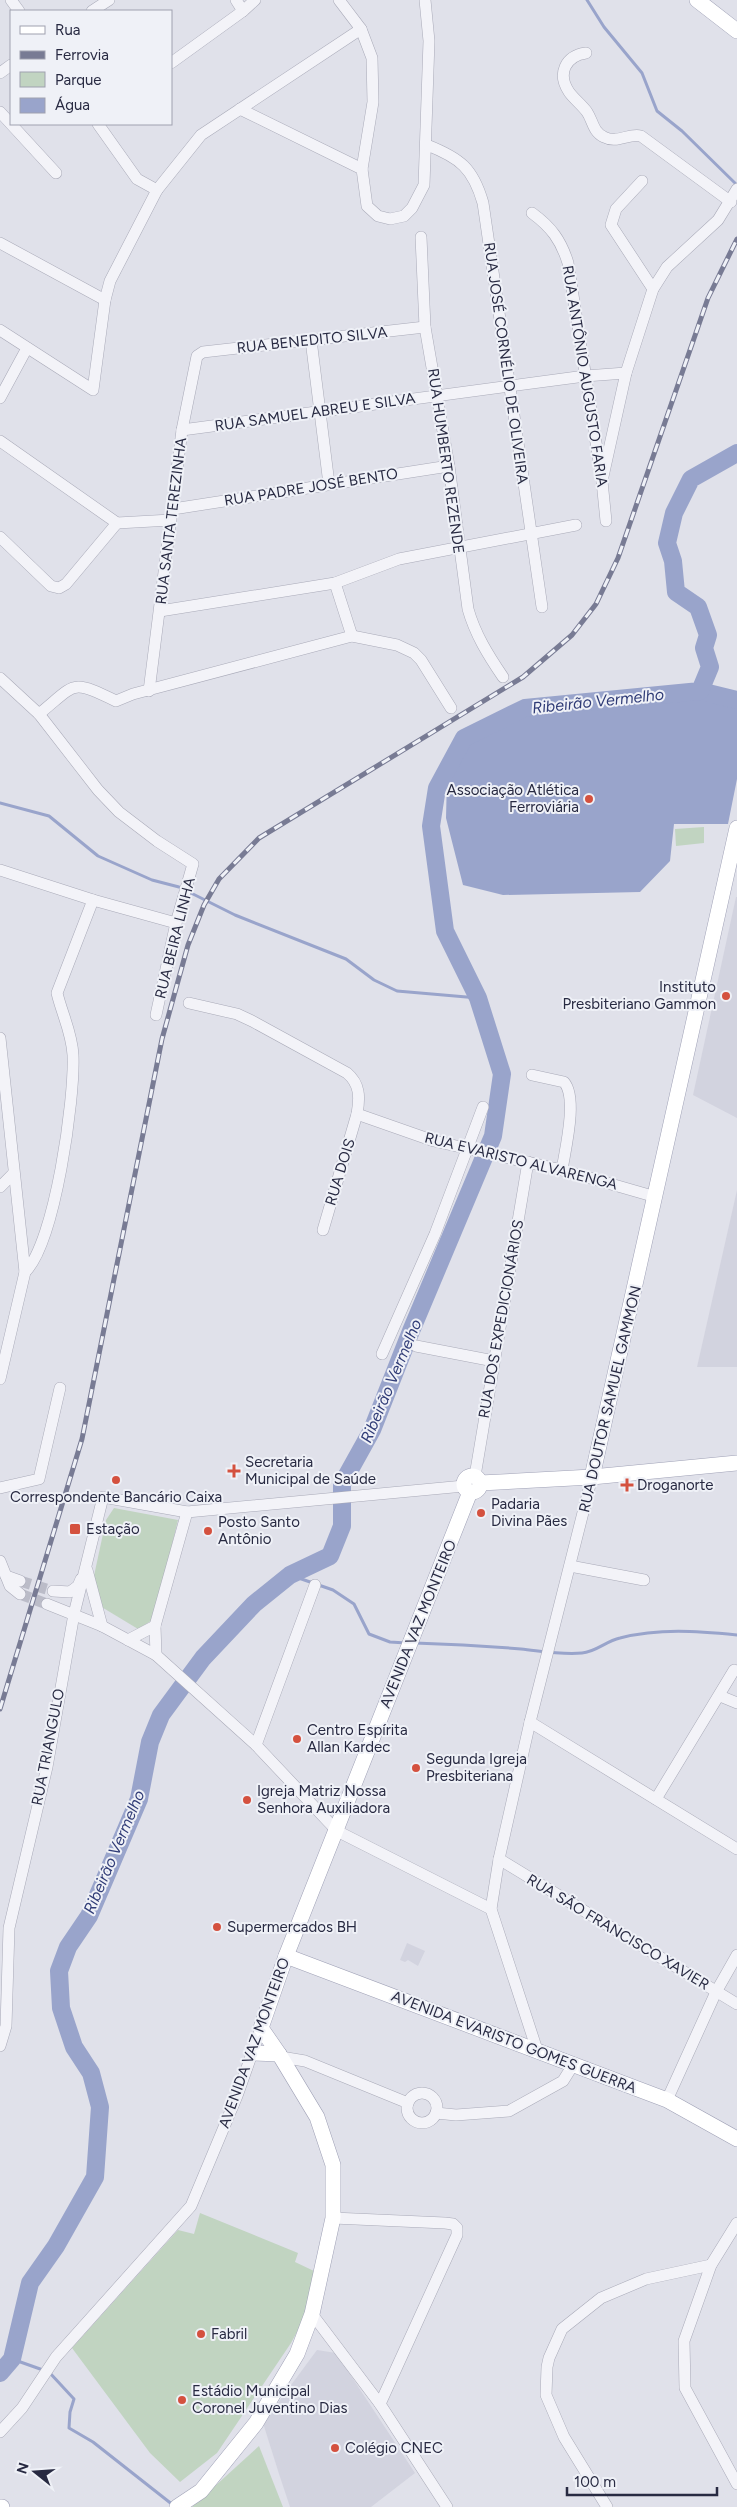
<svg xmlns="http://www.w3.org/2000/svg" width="737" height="2507" viewBox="0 0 737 2507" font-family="Figtree,sans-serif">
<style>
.built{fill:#d2d3df}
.green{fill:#c1d4c1}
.water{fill:#99a4cb}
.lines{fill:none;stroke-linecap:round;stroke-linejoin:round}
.stream{stroke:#99a4cb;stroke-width:3}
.river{stroke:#99a4cb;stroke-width:18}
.minor-tunnel{stroke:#bbbcc8;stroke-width:11;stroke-dasharray:11 5.5;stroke-linecap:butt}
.minor-casing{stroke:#a9aab8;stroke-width:12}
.major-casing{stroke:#9fa1b6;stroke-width:16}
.minor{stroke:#f3f3f8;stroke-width:11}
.major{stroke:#fff;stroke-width:15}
.rail-casing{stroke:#787b94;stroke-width:5}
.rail{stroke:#eff1f7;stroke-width:3;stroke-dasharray:9;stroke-linecap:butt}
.poi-dot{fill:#d4513f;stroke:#eff1f7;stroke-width:2}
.labels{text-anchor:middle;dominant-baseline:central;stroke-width:4;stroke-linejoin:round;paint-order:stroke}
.street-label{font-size:15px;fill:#282a42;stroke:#eff1f7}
.poi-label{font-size:15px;fill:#282a42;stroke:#eff1f7;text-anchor:start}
.water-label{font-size:16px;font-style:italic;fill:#303c77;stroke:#eff1f7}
</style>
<rect width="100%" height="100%" fill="#e0e1ea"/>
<g class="built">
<polygon points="736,897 737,897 737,1118 693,1095"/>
<polygon points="737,1190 737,1367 697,1367"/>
<polygon points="407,1943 425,1951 418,1966 408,1960 405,1962 400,1960"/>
<polygon points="317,2350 336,2353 415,2473 371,2507 290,2507 279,2474 263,2423"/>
</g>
<g class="green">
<polygon points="704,827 704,843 676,846 675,829"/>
<polygon points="114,1508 178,1520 154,1619 138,1629 100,1606 92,1585 106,1520"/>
<polygon points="200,2213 298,2253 295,2262 314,2271 304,2319 291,2343 217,2453 180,2482 150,2453 72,2348 178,2230 194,2234"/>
<polygon points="259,2446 283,2507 192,2507"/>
</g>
<polygon class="water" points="692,697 737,708 737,779 728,824 674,824 670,861 640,892 503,895 463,885 446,818 447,777 468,742 516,717"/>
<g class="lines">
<g class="stream">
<polyline points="587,0 604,27 642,73 657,111 682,131 737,185"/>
<polyline points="0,803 49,816 98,856 152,880 179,887 235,915 346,959 374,980 397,991 478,998"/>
<polyline points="290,1575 333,1590 354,1604 369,1634 390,1642 406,1643"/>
<path d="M415 1643C450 1644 486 1646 521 1649 541 1651 561 1655 582 1653 596 1652 606 1641 620 1638 659 1628 697 1631 737 1635"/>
<polyline points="12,2359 43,2370"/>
<polyline points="49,2372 74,2399 70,2412 69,2428 93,2442 173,2505"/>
</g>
<g class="river">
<polyline points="700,691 737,700"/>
<polyline points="0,2373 12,2359 30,2283 56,2246 95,2177 100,2107 91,2073 74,2047 61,2008 59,1971 68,1947 89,1916 139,1799 150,1742 161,1715 203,1658 254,1604 290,1575 330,1556 342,1526 342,1484 372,1430 411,1331 493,1136 502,1074 478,998 445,931 431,826 437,788 464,738 525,708 700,691 710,667 704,648 708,635 698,607 676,592 673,561 667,543 674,513 691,479 737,453"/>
</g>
<g class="minor-tunnel">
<polyline points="20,1581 53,1591"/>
<polyline points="20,1594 47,1604"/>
</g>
<g class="minor-casing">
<g id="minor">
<polyline points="11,0 19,11"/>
<polyline points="92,11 109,0"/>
<polyline points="243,11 255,0"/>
<polyline points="361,29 372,58 373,102 362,169"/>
<path d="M586 53C565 56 557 74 569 92 574 99 582 105 587 112 593 121 593 132 604 137 617 144 628 133 641 136L731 202"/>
<polyline points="171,63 243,11 236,0"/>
<polyline points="0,73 11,65"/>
<polyline points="240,109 362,169 367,206 378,216 390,219 404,216 412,208 424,185 429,41 425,0"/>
<polyline points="0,112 56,173"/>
<path d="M427 145C460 158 473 168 483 203L542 607"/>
<polyline points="642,181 616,209 611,225 653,289"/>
<polyline points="157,190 201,135 361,29 339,0"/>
<path d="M532 213C551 227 561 240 568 263L602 481 606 521"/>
<path d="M421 237 425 327 449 466 468 609C475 634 488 655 503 677"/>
<polyline points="0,243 105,300"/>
<polyline points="0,330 93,390 105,300 110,281 157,190 137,179 98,124"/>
<polyline points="311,340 329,484"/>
<polyline points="0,398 27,348"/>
<polyline points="182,430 585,376 626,373"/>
<polyline points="0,441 117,523 171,520"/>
<polyline points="602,481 626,373 653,289 667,267 718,220 737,189"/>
<polyline points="173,509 449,466"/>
<polyline points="0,537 51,586 59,588 66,584 117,523"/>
<polyline points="335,583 352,636"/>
<polyline points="160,611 335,583 399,559 576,525"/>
<polyline points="0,678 39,714 98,790 119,812 157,841 193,864 176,923 156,1015"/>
<polyline points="149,691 182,430 197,356 203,352 425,327"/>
<path d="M39 714C77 683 70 679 116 701L133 694 352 636 397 645 414 653 421 660 451 708"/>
<polyline points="0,870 93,900 176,923"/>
<path d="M189 1003 237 1014 252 1021 347 1073C360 1084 360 1097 357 1114L323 1230"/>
<polyline points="0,1038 25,1272"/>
<path d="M532 1075 564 1082C578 1098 565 1150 562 1170"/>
<polyline points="357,1114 434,1141 562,1170 656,1197"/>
<polyline points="0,1187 13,1174"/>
<polyline points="416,1346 494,1361"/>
<polyline points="382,1354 435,1234 483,1107"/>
<path d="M0 1379 25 1272C55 1243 75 1098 73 1055 72 1033 62 1014 57 993L93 900"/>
<polyline points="475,1476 528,1162"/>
<polyline points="0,1488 39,1479 60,1388"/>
<polyline points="0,1561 10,1586 20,1594"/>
<polyline points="570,1566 644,1580"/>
<polyline points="87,1570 102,1626"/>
<polyline points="6,1576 20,1581"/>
<polyline points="53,1591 70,1592 78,1586 81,1579"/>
<polyline points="47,1604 102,1626 156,1655 256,1745 337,1831 491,1909"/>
<polyline points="128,1640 155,1626"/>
<polyline points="156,1655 155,1626 187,1512"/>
<polyline points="720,1696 737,1703"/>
<polyline points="530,1722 737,1849"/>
<polyline points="256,1745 315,1585"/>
<polyline points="656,1799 734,1670"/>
<polyline points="499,1859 737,2004"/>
<polyline points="0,2046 6,2026 9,1928 47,1767 74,1614 103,1497 187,1512 464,1486"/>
<polyline points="538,2053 491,1909 499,1859 530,1722 592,1477"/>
<polyline points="281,2057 305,2061 408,2103"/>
<circle cx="422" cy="2108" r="15"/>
<polyline points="667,2100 716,1992 737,1955"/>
<polyline points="436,2113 456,2115 509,2111 563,2081 573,2065"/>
<polyline points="333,2218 445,2223 453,2224 457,2228 457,2235 380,2404"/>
<polyline points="737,2223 711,2265 684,2341 685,2388 737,2484"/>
<polyline points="312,2314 380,2404 447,2507"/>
<polyline points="0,2432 22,2408 56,2357 191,2206 237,2096 261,2028"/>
<polyline points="607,2507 564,2437 546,2395 547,2367 549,2358 562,2329 601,2298 646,2279 711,2265"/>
</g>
</g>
<g class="major-casing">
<g id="major">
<polyline points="697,0 737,31"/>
<circle cx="472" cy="1484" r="8"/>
<polyline points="592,1477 737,828"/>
<polyline points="480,1483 592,1477 737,1463"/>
<polyline points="286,1956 667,2100 737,2139"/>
<polyline points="253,2053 279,2054"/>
<polyline points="0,2507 2,2507"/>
<polyline points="177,2507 201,2491 256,2423 297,2354 312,2314 333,2218 333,2165 317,2117 279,2054 261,2028 286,1956 470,1492"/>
</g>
</g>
<use href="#minor" class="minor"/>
<use href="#major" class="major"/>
<g class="rail-casing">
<polyline id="rail" points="0,1709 82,1439 162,1039 188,945 204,905 219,879 259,838 523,677 572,635 596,604 618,558 708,298 737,239"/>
</g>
<use href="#rail" class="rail"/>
</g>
<g class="poi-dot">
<circle cx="589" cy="799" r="5"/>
<circle cx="726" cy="996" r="5"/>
<path d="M231.5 1463.5h5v5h5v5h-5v5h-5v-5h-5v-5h5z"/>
<circle cx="116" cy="1480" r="5"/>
<path d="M624.5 1477.5h5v5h5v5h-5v5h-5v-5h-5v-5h5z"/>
<circle cx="481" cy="1513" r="5"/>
<rect x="69" y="1523" width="12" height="12" rx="2.5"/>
<circle cx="208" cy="1531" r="5"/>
<circle cx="297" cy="1739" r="5"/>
<circle cx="416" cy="1768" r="5"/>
<circle cx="247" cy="1800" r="5"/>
<circle cx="217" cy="1927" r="5"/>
<circle cx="201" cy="2334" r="5"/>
<circle cx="182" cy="2400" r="5"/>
<circle cx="335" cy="2448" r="5"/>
</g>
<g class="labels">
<g class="street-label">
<text transform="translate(312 340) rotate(-6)">RUA BENEDITO SILVA</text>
<text transform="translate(506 363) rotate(82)">RUA JOSÉ CORNÉLIO DE OLIVEIRA</text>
<text transform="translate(585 376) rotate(81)">RUA ANTÔNIO AUGUSTO FARIA</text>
<text transform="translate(315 412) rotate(-8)">RUA SAMUEL ABREU E SILVA</text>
<text transform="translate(446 461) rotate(82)">RUA HUMBERTO REZENDE</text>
<text transform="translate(311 487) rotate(-9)">RUA PADRE JOSÉ BENTO</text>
<text transform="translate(171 521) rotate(-83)">RUA SANTA TEREZINHA</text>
<text transform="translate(175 938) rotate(-76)">RUA BEIRA LINHA</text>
<text transform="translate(521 1161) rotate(14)">RUA EVARISTO ALVARENGA</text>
<text transform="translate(340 1172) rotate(-73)">RUA DOIS</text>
<text transform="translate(501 1319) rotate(-80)">RUA DOS EXPEDICIONÁRIOS</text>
<text transform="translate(610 1399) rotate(-77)">RUA DOUTOR SAMUEL GAMMON</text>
<text transform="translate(418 1624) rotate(-68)">AVENIDA VAZ MONTEIRO</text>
<text transform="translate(48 1747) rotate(-79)">RUA TRIANGULO</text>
<text transform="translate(618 1932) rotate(31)">RUA SÃO FRANCISCO XAVIER</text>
<text transform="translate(514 2042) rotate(21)">AVENIDA EVARISTO GOMES GUERRA</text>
<text transform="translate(254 2043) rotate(-70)">AVENIDA VAZ MONTEIRO</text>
</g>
<g class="poi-label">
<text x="579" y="790" text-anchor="end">Associação Atlética<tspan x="579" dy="17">Ferroviária</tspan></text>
<text x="716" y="987" text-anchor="end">Instituto<tspan x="716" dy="17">Presbiteriano Gammon</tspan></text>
<text x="245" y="1462">Secretaria<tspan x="245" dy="17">Municipal de Saúde</tspan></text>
<text x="637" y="1485">Droganorte</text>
<text x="116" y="1497" text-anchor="middle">Correspondente Bancário Caixa</text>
<text x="491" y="1504">Padaria<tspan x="491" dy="17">Divina Pães</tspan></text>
<text x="218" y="1522">Posto Santo<tspan x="218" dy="17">Antônio</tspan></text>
<text x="86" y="1529">Estação</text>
<text x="307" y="1730">Centro Espírita<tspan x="307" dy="17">Allan Kardec</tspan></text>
<text x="426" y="1759">Segunda Igreja<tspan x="426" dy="17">Presbiteriana</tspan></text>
<text x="257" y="1791">Igreja Matriz Nossa<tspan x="257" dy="17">Senhora Auxiliadora</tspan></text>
<text x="227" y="1927">Supermercados BH</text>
<text x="211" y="2334">Fabril</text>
<text x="192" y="2391">Estádio Municipal<tspan x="192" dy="17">Coronel Juventino Dias</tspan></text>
<text x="345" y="2448">Colégio CNEC</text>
</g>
<g class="water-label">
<text transform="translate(598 701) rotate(-6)">Ribeirão Vermelho</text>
<text transform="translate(391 1381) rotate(-67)">Ribeirão Vermelho</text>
<text transform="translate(114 1852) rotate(-67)">Ribeirão Vermelho</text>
</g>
</g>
<rect x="10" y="10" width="162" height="115" fill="#eff1f7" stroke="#9fa1af"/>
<rect x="20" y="26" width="25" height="8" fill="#ffffff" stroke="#9fa1af"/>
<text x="55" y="35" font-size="15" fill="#282a42">Rua</text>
<rect x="20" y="51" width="25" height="8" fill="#787b94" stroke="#9fa1af"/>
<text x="55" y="60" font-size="15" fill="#282a42">Ferrovia</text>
<rect x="20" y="72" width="25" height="15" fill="#c1d4c1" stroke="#9fa1af"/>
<text x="55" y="85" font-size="15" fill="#282a42">Parque</text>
<rect x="20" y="98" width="25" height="15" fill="#99a4cb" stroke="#9fa1af"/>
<text x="55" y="110" font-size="15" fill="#282a42">Água</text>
<g transform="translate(35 2472) rotate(287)" stroke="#eff1f7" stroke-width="4" paint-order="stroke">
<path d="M0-4L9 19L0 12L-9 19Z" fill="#282a42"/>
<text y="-8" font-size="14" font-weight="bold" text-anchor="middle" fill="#282a42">N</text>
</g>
<path d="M567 2487v8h150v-8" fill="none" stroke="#282a42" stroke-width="2.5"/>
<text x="574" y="2487" font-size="15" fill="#282a42" stroke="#eff1f7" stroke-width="4" paint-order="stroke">100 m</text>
</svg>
